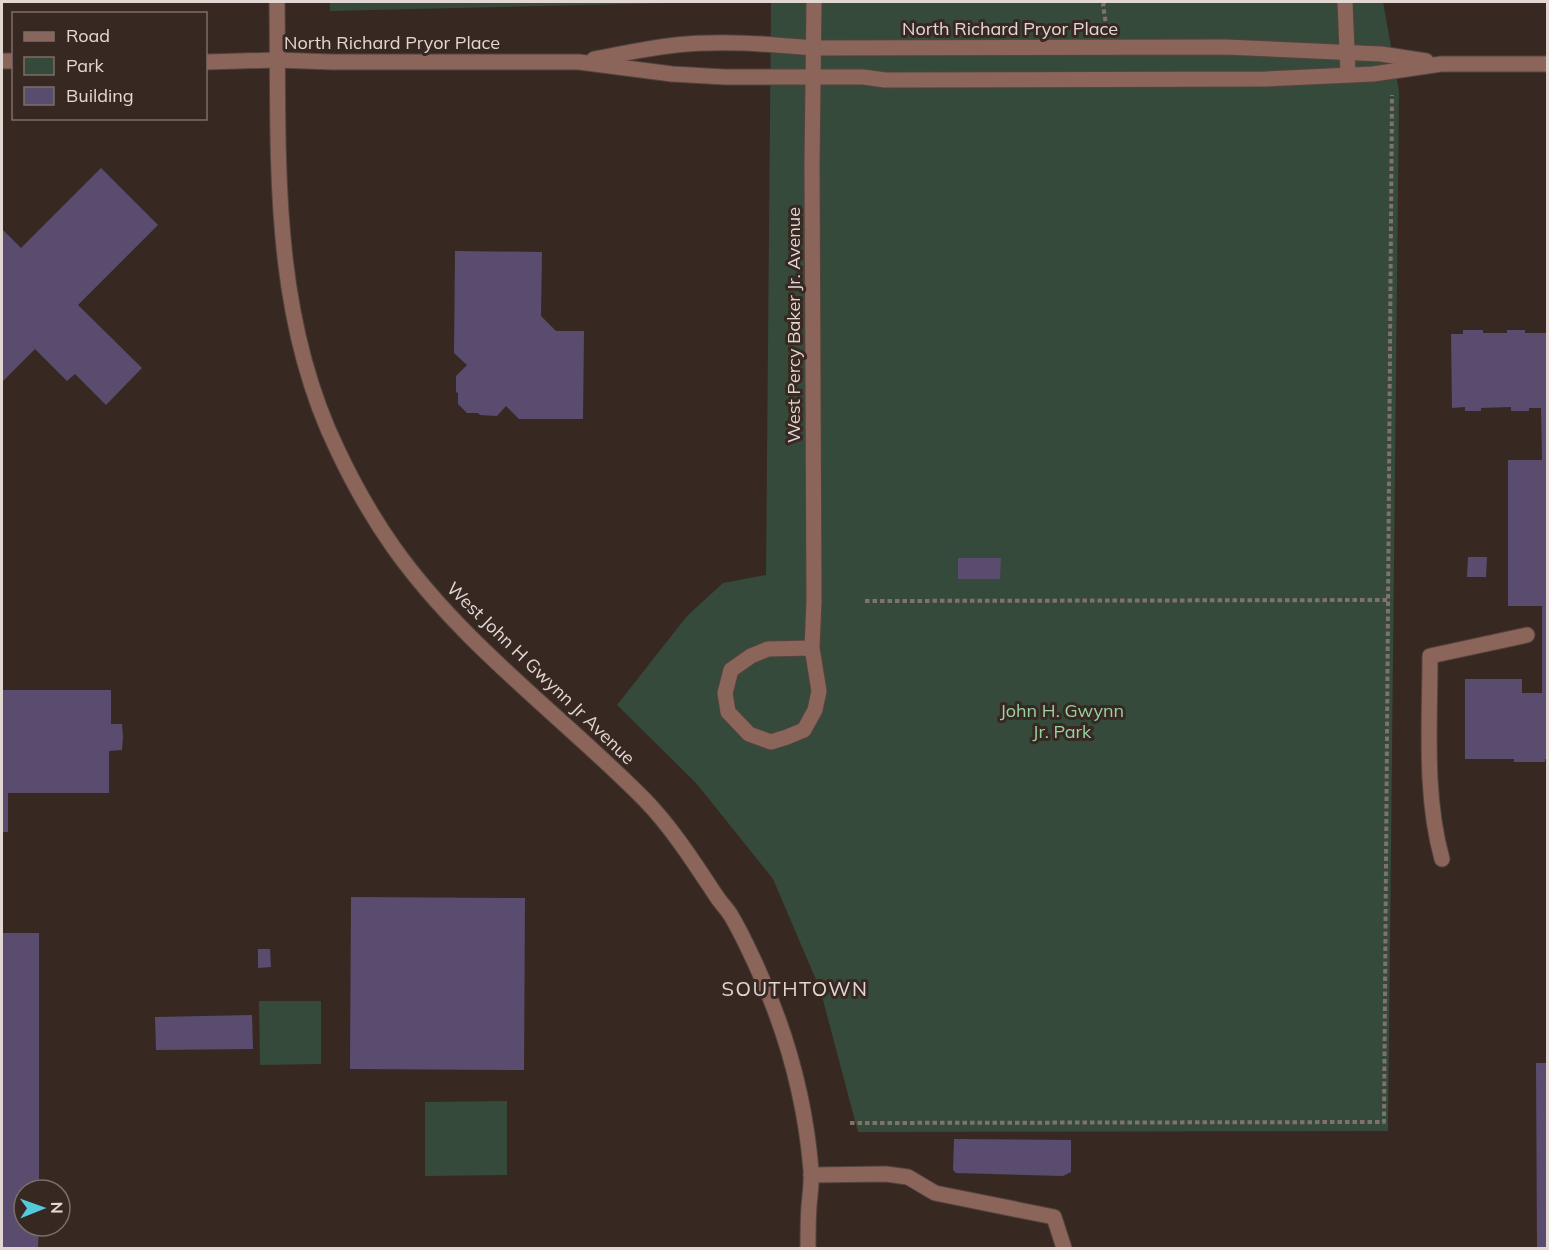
<svg xmlns="http://www.w3.org/2000/svg" width="1549" height="1250" viewBox="0 0 1549 1250" font-family="Mulish,sans-serif">
<style>
.green{fill:#354a3a}
.building{fill:#594c6f}
.lines{fill:none;stroke-linecap:round;stroke-linejoin:round}
.minor-casing{stroke:#53443e;stroke-width:17}
.path{stroke:#7f716c;stroke-width:4;stroke-dasharray:4.5 3;stroke-linecap:butt}
.minor{stroke:#8b645a;stroke-width:15}
.labels{text-anchor:middle;dominant-baseline:central;stroke-width:6;stroke-linejoin:round;paint-order:stroke}
.street-label{font-size:18px;fill:#e2d7d3;stroke:#382822}
.park-label{font-size:18px;fill:#96d2a4;stroke:#382822}
.neighbourhood-label{font-size:20px;letter-spacing:1.5px;fill:#e2d7d3;stroke:#382822}
</style>
<rect width="100%" height="100%" fill="#382822"/>
<g class="green">
<polygon points="330,2 716,2 330,11"/>
<polygon points="771,2 1383,2 1399,91 1388,1131 858,1132 820,989 773,879 696,783 617,705 687,616 723,583 766,575"/>
<polygon points="259,1001 321,1001 321,1064 260,1065"/>
<polygon points="507,1101 507,1175 425,1176 425,1102"/>
</g>
<g class="building">
<polygon points="101,168 158,225 78,305 142,368 106,405 75,374 67,381 35,349 2,382 2,229 21,248"/>
<polygon points="455,251 542,252 541,316 556,331 584,331 583,419 519,419 506,406 497,416 480,415 478,413 467,413 458,404 458,393 456,392 456,376 467,365 454,353"/>
<polygon points="1463,330 1483,330 1483,333 1507,333 1507,330 1525,330 1525,333 1548,333 1548,759 1545,759 1545,762 1514,762 1514,759 1465,759 1465,679 1522,679 1522,693 1542,693 1542,606 1508,606 1508,460 1542,460 1541,408 1529,408 1529,411 1511,411 1511,407 1481,408 1481,411 1465,411 1465,407 1452,408 1451,334 1463,334"/>
<polygon points="1468,557 1487,557 1486,577 1467,577"/>
<polygon points="958,558 1001,558 1000,579 958,579"/>
<polygon points="2,690 111,690 111,724 122,724 123,737 122,750 109,751 109,793 8,793 8,832 2,832"/>
<polygon points="351,897 525,898 524,1070 350,1069"/>
<polygon points="2,933 39,933 39,1190 24,1190 24,1226 39,1226 38,1248 2,1248"/>
<polygon points="258,949 270,949 271,967 258,968"/>
<polygon points="252,1015 253,1049 156,1050 155,1017"/>
<polygon points="1536,1063 1548,1063 1548,1248 1537,1248"/>
<polygon points="954,1139 1071,1140 1071,1172 1063,1176 956,1173 953,1170"/>
</g>
<g class="lines">
<g class="minor-casing">
<g id="minor">
<path d="M277 2C279 153 269 308 337 449 353 483 372 517 394 548 463 645 562 716 645 800 673 829 695 864 717 897 721 903 726 908 730 914 740 930 748 948 756 965 787 1032 805 1097 811 1170 812 1182 810 1194 809 1206 808 1220 808 1234 808 1248"/>
<polyline points="1345,2 1348,75"/>
<path d="M594 59C621 54 648 48 676 45 721 40 768 44 814 48L1225 47 1381 54 1426 61"/>
<polyline points="2,61 14,61"/>
<polyline points="206,62 276,60 333,62 579,62 672,74 725,77 863,77 885,80 1266,79 1373,74 1441,64 1548,64"/>
<polyline points="812,648 768,649 751,656 731,670 725,693 728,712 749,734 771,742 787,737 804,730 815,710 819,691 812,648 814,601 812,164 814,2"/>
<path d="M1442 859C1424 795 1430 722 1430 656L1527 635"/>
<polyline points="811,1175 886,1174 908,1177 935,1193 1054,1217 1064,1248"/>
</g>
</g>
<g class="path">
<polyline points="1104,2 1103,6 1106,24"/>
<polyline points="865,601 1388,600"/>
<polyline points="850,1123 1384,1122 1392,95"/>
</g>
<use href="#minor" class="minor"/>
</g>
<g class="labels">
<g class="street-label">
<text x="1010" y="28">North Richard Pryor Place</text>
<text x="392" y="42">North Richard Pryor Place</text>
<text transform="translate(793 325) rotate(-90)">West Percy Baker Jr. Avenue</text>
<text transform="translate(541 673) rotate(44)">West John H Gwynn Jr Avenue</text>
</g>
<g class="park-label">
<text x="1062" y="710">John H. Gwynn<tspan x="1062" dy="21">Jr. Park</tspan></text>
</g>
<g class="neighbourhood-label">
<text x="795" y="988">SOUTHTOWN</text>
</g>
</g>
<rect width="1549" height="1250" fill="none" stroke="#e2d7d3" stroke-width="6"/>
<rect x="12" y="12" width="195" height="108" fill="#382822" stroke="#7c6e69" stroke-width="1.5"/>
<rect x="24" y="32" width="30" height="9" fill="#8b645a" stroke="#7c6e69" stroke-width="1.5"/>
<text x="66" y="42" font-size="18" fill="#e2d7d3">Road</text>
<rect x="24" y="57" width="30" height="18" fill="#354a3a" stroke="#7c6e69" stroke-width="1.5"/>
<text x="66" y="72" font-size="18" fill="#e2d7d3">Park</text>
<rect x="24" y="87" width="30" height="18" fill="#594c6f" stroke="#7c6e69" stroke-width="1.5"/>
<text x="66" y="102" font-size="18" fill="#e2d7d3">Building</text>
<g transform="translate(42 1208) rotate(89)"><circle r="28" fill="#382822" stroke="#7c6e69" stroke-width="1.5"/>
<path d="M0-4.5L10 22L0 15L-10 22Z" fill="#53cbda"/>
<text y="-9" font-size="16" font-weight="bold" text-anchor="middle" fill="#e2d7d3">N</text>
</g>
</svg>
